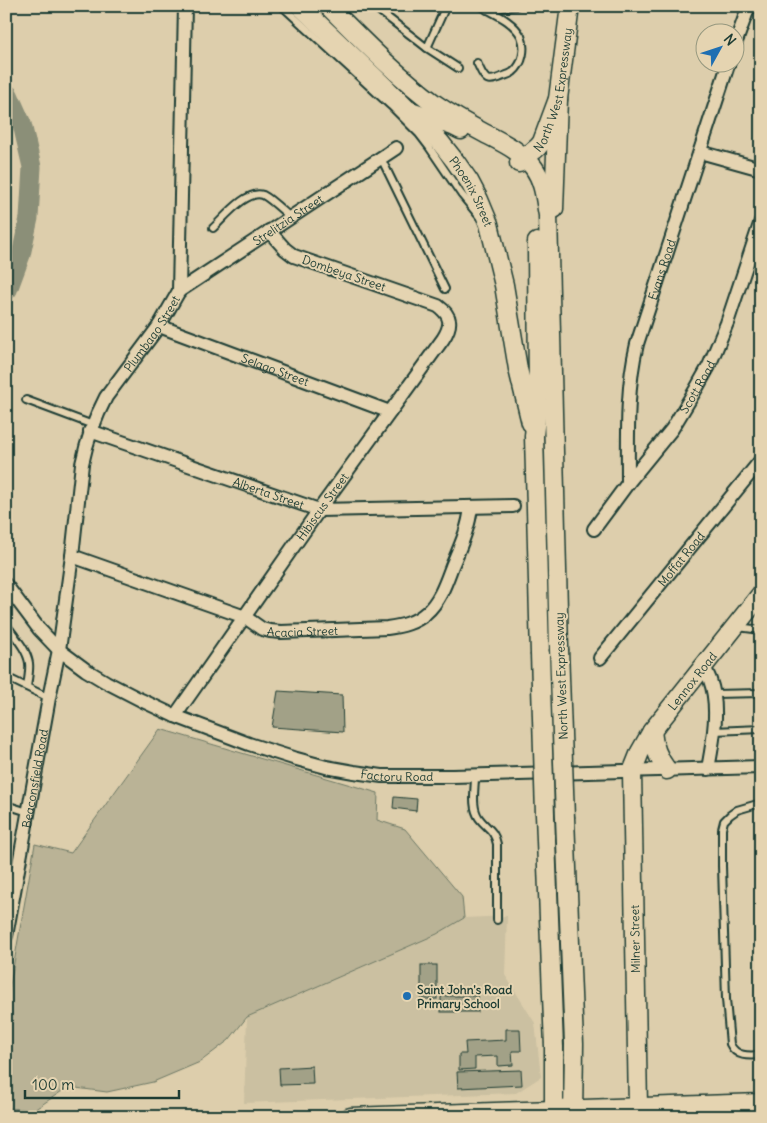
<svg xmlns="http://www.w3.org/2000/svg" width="767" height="1123" viewBox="0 0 767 1123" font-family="Delius,sans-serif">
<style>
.built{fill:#cbc0a1}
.green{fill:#bab396;stroke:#6c7865}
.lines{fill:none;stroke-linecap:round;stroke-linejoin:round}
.river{stroke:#8b8f78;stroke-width:19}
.building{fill:#a2a187;stroke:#1f3d34}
.lane-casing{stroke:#1f3d34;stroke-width:10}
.street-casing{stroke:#1f3d34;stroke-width:16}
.secondary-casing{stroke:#1f3d34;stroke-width:21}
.lane{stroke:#e5d4b1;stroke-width:6}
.street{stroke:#e5d4b1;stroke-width:12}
.secondary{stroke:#e5d4b1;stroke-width:18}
.secondary-bridge-casing{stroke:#1f3d34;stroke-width:21;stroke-linecap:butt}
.secondary-bridge{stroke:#e5d4b1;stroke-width:18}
.poi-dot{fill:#1f6fb2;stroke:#e5d4b1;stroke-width:2}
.labels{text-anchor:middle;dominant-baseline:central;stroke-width:4;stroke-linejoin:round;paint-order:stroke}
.street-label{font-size:12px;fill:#1f3d34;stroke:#e5d4b1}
.poi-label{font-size:12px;font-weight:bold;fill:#1f3d34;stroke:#e5d4b1;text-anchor:start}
</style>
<rect width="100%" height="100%" fill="#ddceac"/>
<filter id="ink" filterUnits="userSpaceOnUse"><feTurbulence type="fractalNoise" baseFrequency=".02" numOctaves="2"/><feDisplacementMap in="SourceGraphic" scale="10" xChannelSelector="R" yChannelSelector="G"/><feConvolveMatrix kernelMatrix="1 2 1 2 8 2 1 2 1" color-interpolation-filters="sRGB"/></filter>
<g filter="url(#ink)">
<polygon class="built" points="507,916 505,975 535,1023 541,1077 516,1093 244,1103 247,1017 437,934 464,918"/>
<polygon class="green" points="160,729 378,793 377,820 405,829 462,897 464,918 437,934 247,1017 229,1040 200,1062 153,1082 107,1092 68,1087 34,1110 7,1108 6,1008 35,844 71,853"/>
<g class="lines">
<polyline class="river" points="6,92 9,95 22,124 32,167 29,218 21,255 8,290 6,291"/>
</g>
<g class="building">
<polygon points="278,691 342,695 343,732 272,727"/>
<polygon points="394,797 417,799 416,811 393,808"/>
<rect x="421" y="965" width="16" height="34"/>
<rect x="441" y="996" width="37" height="16"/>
<polygon points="506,1029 520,1029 521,1051 512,1051 513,1065 498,1066 498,1056 475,1057 475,1069 459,1070 459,1054 466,1054 465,1042 506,1040"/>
<polygon points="312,1066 313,1084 280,1085 279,1068"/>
<polygon points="521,1070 522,1085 458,1088 457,1072"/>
</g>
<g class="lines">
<g class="lane-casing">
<g id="lane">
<polyline points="282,6 391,106 419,134 429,147 461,194 479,216"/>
<polyline points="373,6 427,48 446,6"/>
<polyline points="487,10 516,6"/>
<polyline points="427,48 458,68"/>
<path d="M477 63C480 68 482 76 487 79 491 81 495 79 499 78 503 76 509 75 513 72 523 64 526 48 521 36 513 21 495 14 481 6"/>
<polyline points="381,158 445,289"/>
<path d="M213 228C224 218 247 189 263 195 271 199 283 211 290 217"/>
<polyline points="26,400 93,425"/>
<path d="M6 624C14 636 27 649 29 663 30 670 28 679 27 687"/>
<polyline points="738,627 761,630"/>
<polyline points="6,677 49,698"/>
<polyline points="714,694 761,693"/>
<polyline points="714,731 761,729"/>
<path d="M475 776C475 789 471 807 479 818 487 829 494 829 497 844V920"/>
<path d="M761 803 737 810 730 815 724 821 722 829V866L726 999 730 1044C736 1057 748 1056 761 1055"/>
<polyline points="6,805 28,812"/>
</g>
</g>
<g class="street-casing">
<g id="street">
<polyline points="734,47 749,6"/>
<polyline points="700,152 761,169"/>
<path id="s1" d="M179 291 396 148"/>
<path id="s2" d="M159 326 390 412"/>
<path id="s3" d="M90 431 319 510 513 506"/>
<path id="s4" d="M628 483C628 437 626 389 637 344L729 62"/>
<path id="s5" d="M594 529 628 483 672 429 696 389 709 366 727 323 761 221"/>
<path id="s6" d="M72 556 245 617 262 629 270 631 281 632 387 628C402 626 415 623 426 613 440 601 446 582 452 566 460 547 469 528 471 507"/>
<path id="s7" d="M6 585 39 629 59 650 86 670 106 682 141 700 175 716 249 744 293 758 326 767 354 772 382 776H453L761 767"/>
<path id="s8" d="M600 658 761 460"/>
<path d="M704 666C706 671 708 675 710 680 720 707 713 742 708 769"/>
<path id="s9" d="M175 716 319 510 443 339C452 325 452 316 438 306L294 256 285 249 269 231"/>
<path id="s10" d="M6 936 49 698 59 650 72 556 82 464C87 440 95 418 106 397L159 326 179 291 185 6"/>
</g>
</g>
<g class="secondary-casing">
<g id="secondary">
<path id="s11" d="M300 6 386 88 440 142 455 161 469 181 479 200 489 224 504 285 518 369 531 423"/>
<path d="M328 6C362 40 396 75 435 104 451 115 467 124 484 133 501 142 523 152 534 168 544 182 545 199 548 215L559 649"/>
<polyline points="408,110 453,126 461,130"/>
<path id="s12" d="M519 163 538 147 542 142 558 99 570 6"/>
<polyline points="554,209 558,99"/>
<polyline points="537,242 538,396 534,436 540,654"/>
<path d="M652 731C653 746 658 758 667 770"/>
<polyline points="545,814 554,1047 554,1117"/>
<polyline points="565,818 574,1044 573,1117"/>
<path id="s13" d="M638 1107 632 772 640 752 652 731 761 594"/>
<polyline points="350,1117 761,1103"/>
</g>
</g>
<use href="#lane" class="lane"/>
<use href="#street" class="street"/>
<use href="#secondary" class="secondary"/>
<g class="secondary-bridge-casing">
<g id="secondary-bridge">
<polyline points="559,649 565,818"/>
<polyline points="540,654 545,814"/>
</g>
</g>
<use href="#secondary-bridge" class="secondary-bridge"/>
</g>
</g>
<circle class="poi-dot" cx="407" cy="996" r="5"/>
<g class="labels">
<g class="street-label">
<text stroke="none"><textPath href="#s12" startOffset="85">North West Expressway</textPath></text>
<text stroke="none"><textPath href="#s11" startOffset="254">Phoenix Street</textPath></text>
<text stroke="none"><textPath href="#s1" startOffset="130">Strelitzia Street</textPath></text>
<text stroke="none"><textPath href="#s4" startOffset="218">Evans Road</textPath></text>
<text transform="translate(344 273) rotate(19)">Dombeya Street</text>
<text stroke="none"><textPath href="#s10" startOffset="628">Plumbago Street</textPath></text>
<text stroke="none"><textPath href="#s2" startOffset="124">Selago Street</textPath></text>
<text stroke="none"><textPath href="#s5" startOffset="176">Scott Road</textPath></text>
<text stroke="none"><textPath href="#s3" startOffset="189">Alberta Street</textPath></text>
<text stroke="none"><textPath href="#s9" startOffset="256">Hibiscus Street</textPath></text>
<text stroke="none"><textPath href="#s8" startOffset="128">Moffat Road</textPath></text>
<text stroke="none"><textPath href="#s6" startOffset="245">Acacia Street</textPath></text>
<text transform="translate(561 676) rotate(-92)">North West Expressway</text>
<text stroke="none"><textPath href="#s13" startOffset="445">Lennox Road</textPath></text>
<text stroke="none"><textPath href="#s7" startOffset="449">Factory Road</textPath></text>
<text stroke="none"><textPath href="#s10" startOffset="160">Beaconsfield Road</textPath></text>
<text transform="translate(635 939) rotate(-91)">Milner Street</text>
</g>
<g class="poi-label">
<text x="417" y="989">Saint John's Road<tspan x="417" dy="14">Primary School</tspan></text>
</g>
</g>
<rect width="767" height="1123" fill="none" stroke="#e5d4b1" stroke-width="25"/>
<rect x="12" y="12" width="742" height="1098" fill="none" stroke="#1f3d34" stroke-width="2" filter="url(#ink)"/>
<g transform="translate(720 48) rotate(50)"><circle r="24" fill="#e5d4b1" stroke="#96987f"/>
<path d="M0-4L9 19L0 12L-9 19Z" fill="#1f6fb2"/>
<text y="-8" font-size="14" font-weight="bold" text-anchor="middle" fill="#1f3d34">N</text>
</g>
<path d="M25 1090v8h154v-8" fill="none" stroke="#1f3d34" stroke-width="2.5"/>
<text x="32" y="1090" font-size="15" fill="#1f3d34" stroke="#e5d4b1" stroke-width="4" paint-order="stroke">100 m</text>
</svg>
